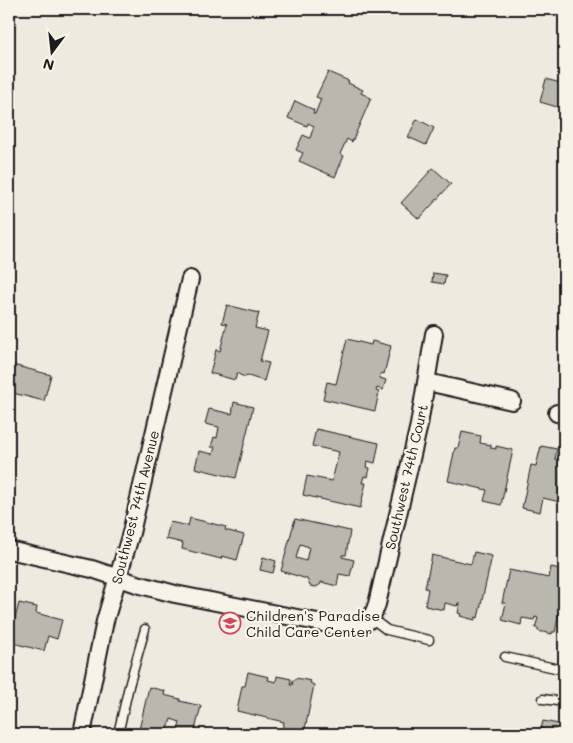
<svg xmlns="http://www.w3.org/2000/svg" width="573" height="743" viewBox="0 0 573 743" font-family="Mali,sans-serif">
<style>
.building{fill:#bab7af;stroke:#1c1c1c;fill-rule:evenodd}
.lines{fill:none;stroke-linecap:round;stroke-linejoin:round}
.service-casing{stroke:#1c1c1c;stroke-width:11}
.minor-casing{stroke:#1c1c1c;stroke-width:20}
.service{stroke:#f7f3e8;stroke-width:8}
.minor{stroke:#f7f3e8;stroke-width:16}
.labels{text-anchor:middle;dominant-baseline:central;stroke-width:4.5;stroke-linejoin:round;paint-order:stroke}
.street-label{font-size:14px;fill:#1c1c1c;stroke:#f7f3e8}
.poi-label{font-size:14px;fill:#1c1c1c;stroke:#f7f3e8;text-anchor:start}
</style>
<rect width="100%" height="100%" fill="#eeeae0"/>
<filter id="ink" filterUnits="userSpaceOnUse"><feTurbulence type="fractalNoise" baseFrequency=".02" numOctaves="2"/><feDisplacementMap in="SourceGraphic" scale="10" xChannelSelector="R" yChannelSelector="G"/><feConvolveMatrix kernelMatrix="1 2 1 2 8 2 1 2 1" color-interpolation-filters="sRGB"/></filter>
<g filter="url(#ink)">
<g class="building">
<polygon points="328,72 349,81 348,83 363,90 361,93 371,98 352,142 347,139 340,154 344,156 335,177 299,161 303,153 296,150 303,135 310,138 314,126 308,123 307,126 288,118 295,101 314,110 313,113 315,114 321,99 316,97"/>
<polygon points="546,79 564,84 564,109 540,102"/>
<polygon points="417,119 434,128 426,145 408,137"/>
<polygon points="433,168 451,184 419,219 401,203"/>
<polygon points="433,273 446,275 444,284 432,282"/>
<polygon points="227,305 259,313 255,328 268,331 260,361 269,363 264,381 248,376 245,377 240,375 237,373 235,380 210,373 216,350 220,351 227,324 222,323"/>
<polygon points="347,339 371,345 372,341 391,346 384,374 381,373 380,378 386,380 383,390 377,388 376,391 379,392 375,411 323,399 327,382 336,384"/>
<polygon points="9,364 51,375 44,401 9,392"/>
<polygon points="234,402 253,407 236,478 195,468 199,451 213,454 215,447 211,447 214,437 217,438 219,427 205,424 209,409 232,414"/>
<polygon points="316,429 379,443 375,463 367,461 366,467 370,468 368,477 364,476 362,483 366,483 360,508 303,495 307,476 332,481 339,452 312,446"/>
<polygon points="462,432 481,436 480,443 491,445 491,448 496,449 496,446 513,450 501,505 484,501 487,490 448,481 455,448 458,448"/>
<polygon points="541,446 557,449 555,459 563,460 564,457 564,503 543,498 540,512 522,508 531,465 536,466"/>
<polygon points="190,518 226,527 225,530 244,535 237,560 222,556 221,559 182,549 183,543 166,539 170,522 188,526"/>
<path d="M295 519 350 531 346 555H342V557L354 560 350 576 339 574 337 586 321 582V584L316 587 310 586 307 579 281 571ZM300 544 309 547 306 561 296 558Z"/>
<polygon points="474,552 492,556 478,618 475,617 475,620 460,616 461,614 458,613 460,603 458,603 457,606 445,603 444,610 425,606 428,589 425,588 432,555 471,564"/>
<polygon points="263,557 276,561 273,573 260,570"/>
<polygon points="551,567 564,570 564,590 555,632 552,632 552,634 538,631 538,628 535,628 538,618 535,617 534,620 522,618 521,625 502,620 506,603 502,603 509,570 549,578"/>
<polygon points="19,603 37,607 36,613 62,620 57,639 48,636 44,651 9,642"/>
<polygon points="248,672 269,677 268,680 276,682 277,676 291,679 290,685 292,685 293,680 295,680 296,678 311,681 310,683 314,685 304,734 281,734 284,722 237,711 242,686 245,686"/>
<polygon points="149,687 165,691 164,695 180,699 180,701 201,706 194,734 178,731 180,722 171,719 167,734 138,734"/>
<polygon points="543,721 564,725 564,734 554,734 555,732 541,729"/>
</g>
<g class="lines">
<g class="service-casing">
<g id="service">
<polyline points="371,618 387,630 429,640"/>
<polyline points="505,657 564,670"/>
<polyline points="543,699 564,702"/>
<polyline points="118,734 129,686 145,629"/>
</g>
</g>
<g class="minor-casing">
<g id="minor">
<polyline points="427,382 512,401"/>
<polyline points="557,413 564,414"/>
<path d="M9 550 92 569 137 584 175 594 343 627C363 629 371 623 377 604L419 425 434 334"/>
<polyline points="82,734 105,621 131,533 190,279"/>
</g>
</g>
<use href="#service" class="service"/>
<use href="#minor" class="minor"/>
</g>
</g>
<defs>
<g id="school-ring" transform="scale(1.125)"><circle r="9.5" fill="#f7f3e8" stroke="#d1495b" stroke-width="1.5"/><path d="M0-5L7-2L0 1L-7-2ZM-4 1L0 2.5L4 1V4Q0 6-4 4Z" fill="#d1495b"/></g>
</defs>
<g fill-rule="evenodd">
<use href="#school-ring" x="230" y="623"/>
</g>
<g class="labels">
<g class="street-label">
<text transform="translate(406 477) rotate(-77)">Southwest 74th Court</text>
<text transform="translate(135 507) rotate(-76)">Southwest 74th Avenue</text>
</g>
<g class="poi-label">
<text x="246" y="615">Children's Paradise<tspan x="246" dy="16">Child Care Center</tspan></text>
</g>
</g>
<rect width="573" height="743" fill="none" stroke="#f7f3e8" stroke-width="30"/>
<rect x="15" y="15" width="543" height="713" fill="none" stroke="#1c1c1c" stroke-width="2" filter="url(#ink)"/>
<g transform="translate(52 52) rotate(195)" stroke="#f7f3e8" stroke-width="4" paint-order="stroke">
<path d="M0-4L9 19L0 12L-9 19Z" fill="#1c1c1c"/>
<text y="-8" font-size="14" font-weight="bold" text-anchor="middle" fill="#1c1c1c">N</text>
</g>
</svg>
